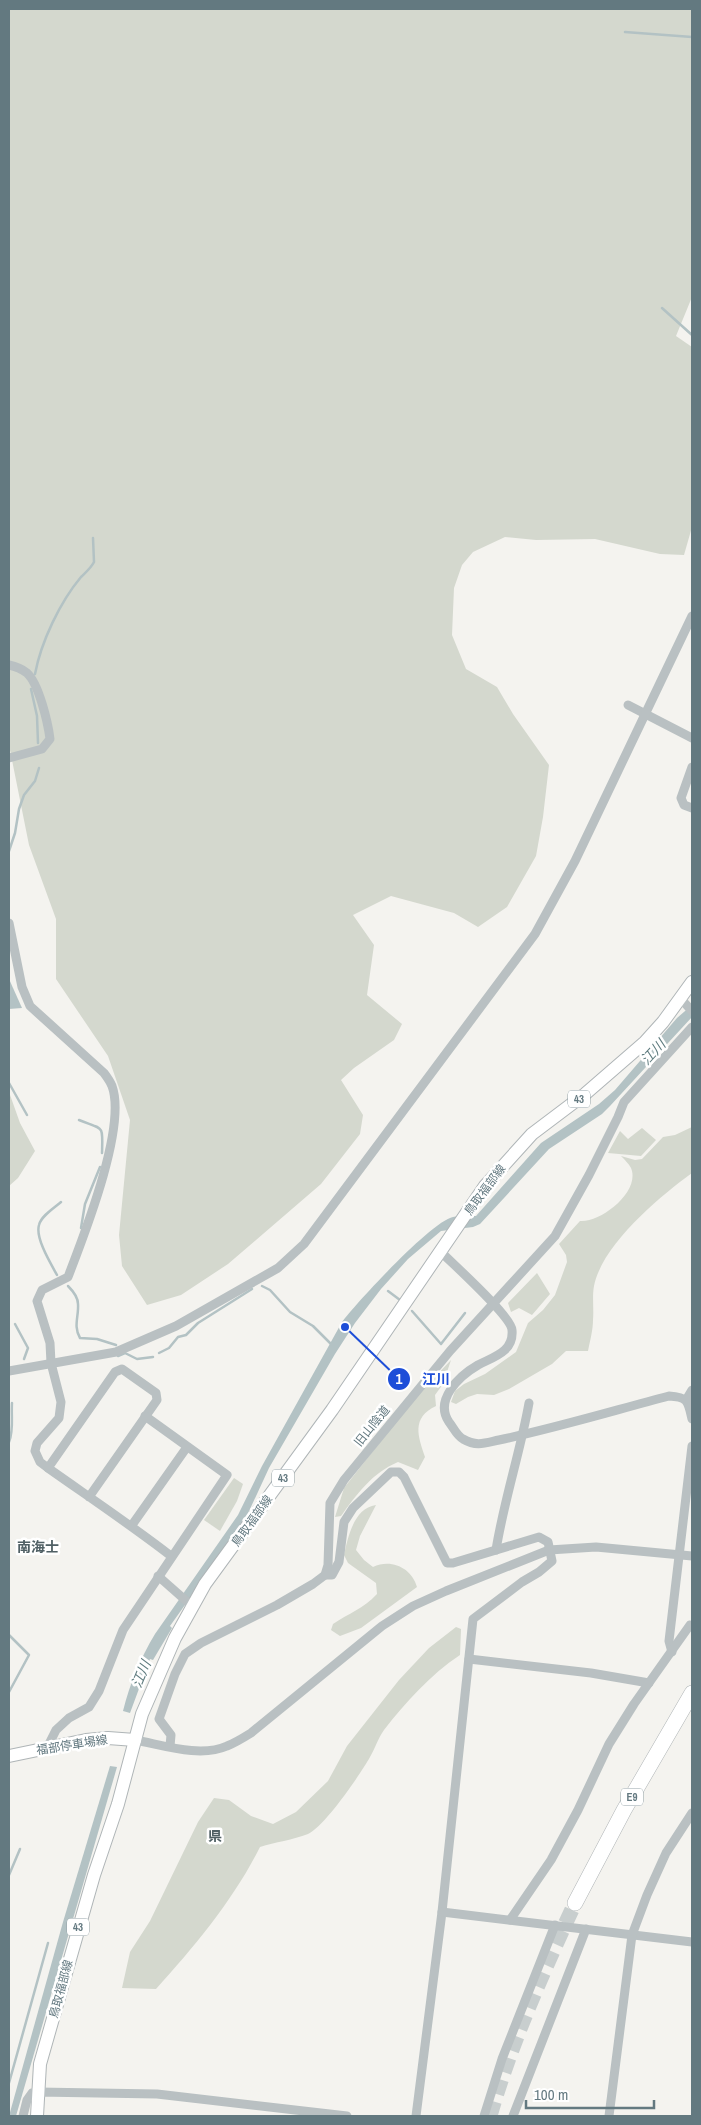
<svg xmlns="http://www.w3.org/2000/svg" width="701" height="2125" viewBox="0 0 701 2125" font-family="'Archivo Narrow','Noto Sans JP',sans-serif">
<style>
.green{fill:#d4d8ce}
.water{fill:#b3c2c4}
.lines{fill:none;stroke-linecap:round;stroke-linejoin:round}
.stream{stroke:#b3c2c4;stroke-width:2.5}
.highway-tunnel{stroke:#c8cece;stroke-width:15;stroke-dasharray:15 8;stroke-linecap:butt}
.major-casing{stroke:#afb5b7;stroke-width:14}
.highway-casing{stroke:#afb4b6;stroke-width:16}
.minor{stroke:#b9c0c2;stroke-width:9}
.major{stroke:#fff;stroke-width:12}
.highway{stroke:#fff;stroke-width:15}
.labels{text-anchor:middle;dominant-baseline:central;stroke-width:5;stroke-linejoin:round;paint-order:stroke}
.shield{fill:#fff;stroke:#92a1a6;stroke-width:1}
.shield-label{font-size:11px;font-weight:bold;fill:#637980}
.street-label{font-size:12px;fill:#637980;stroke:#fff}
.water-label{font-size:14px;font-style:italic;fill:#5e7b7e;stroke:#fff}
.neighbourhood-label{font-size:14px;font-weight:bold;fill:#506065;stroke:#fff}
.leader{fill:none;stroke:#1d4ed8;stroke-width:2}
.callout-dot{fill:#1d4ed8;stroke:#fff;stroke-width:2}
.mark-label{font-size:15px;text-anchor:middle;font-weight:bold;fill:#fff}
.callout-label{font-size:14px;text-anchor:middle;font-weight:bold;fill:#1d4ed8;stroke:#fff;stroke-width:5;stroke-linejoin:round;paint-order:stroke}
</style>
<rect width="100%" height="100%" fill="#f4f3ef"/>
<g class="green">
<polygon points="9,9 692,9 692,297 676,336 692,347 692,527 684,555 660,554 595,539 536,540 505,537 473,552 462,565 454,588 452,635 466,669 497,687 513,714 549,765 543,817 536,856 507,907 478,927 454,913 391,896 353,915 374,945 367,995 402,1024 394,1040 354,1068 341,1080 363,1115 360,1134 321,1184 228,1264 181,1295 147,1305 122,1266 119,1235 130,1120 108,1056 56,979 56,919 29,845 9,745"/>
<polygon points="9,1092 20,1123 35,1151 18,1178 9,1186"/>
<path d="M692 1127V1173C659 1197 602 1245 594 1286 592 1297 594 1309 593 1320 593 1330 590 1341 588 1351H566L552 1364 509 1389 494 1395 477 1394 468 1397 456 1404 451 1402 455 1391 464 1384 485 1374 516 1352 528 1323 543 1310 555 1295 567 1262 566 1255 559 1244 580 1221C600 1223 641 1192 631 1168 629 1164 624 1159 621 1156L635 1160 642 1159 663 1137 675 1135Z"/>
<polygon points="642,1128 656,1140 641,1156 608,1153 620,1131 628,1139"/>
<polygon points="537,1273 550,1294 532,1315 519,1308 511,1312 508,1303"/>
<path d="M451 1360 443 1384 435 1395 436 1406C411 1418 418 1436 425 1457L418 1470 398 1462C372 1473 357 1494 341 1516L335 1517 344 1488 413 1400Z"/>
<polygon points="234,1478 243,1484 237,1501 220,1531 204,1520"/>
<path d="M376 1505 360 1536 356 1550 364 1560 373 1567C391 1558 412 1568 417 1587L361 1628 340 1636 331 1630 333 1624C349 1613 363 1609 377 1594L376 1583 348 1563 344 1555C348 1537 354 1508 376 1505Z"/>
<path d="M456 1627 461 1629 460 1655C430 1675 405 1703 384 1730 378 1738 375 1749 370 1757 360 1775 324 1827 308 1834 293 1840 275 1842 260 1847 234 1899 195 1946 156 1989L122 1988 130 1952 150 1921 198 1822 214 1798 229 1800 251 1816 273 1824 296 1812 328 1781 347 1746 399 1680 429 1648Z"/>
</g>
<g class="water">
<polygon points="9,979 22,1008 9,1009"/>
<path d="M692 1005V1017L610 1106 602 1114 549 1149 480 1224 473 1227 441 1231 408 1259 381 1289 355 1323 335 1354 269 1468 244 1522 170 1626 172 1628 153 1660 150 1659 130 1713 123 1711C130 1683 140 1659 155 1634L238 1515 262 1466 342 1322C357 1302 432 1221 453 1217 460 1215 469 1216 476 1216L541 1143 599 1104 615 1090 677 1018Z"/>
<polygon points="110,1766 117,1767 16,2116 9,2116 63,1922"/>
</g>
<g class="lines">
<g class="stream">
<polyline points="625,32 692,37"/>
<polyline points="662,308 692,335"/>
<path d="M35 674C41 642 60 602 81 577 86 572 91 568 94 562L93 538"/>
<polyline points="31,689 37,716 38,743"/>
<polyline points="9,851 15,833 19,809 24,795 35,781 39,768"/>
<polyline points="9,1083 27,1115"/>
<path d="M79 1120C104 1130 103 1124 102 1153"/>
<polyline points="81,1228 85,1204 100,1167"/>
<path d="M57 1275C51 1264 35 1238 39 1225 41 1216 54 1208 61 1202"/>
<path d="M68 1286C73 1291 78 1297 78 1304 79 1316 73 1326 80 1338L97 1339 116 1345"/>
<polyline points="262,1286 270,1290 290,1312 313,1326 331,1344"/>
<polyline points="388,1291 400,1300"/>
<polyline points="412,1311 441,1344 465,1313"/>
<polyline points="15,1324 28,1348 24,1359"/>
<polyline points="159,1353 169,1348 178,1337 186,1335 198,1323 252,1289"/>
<polyline points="118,1356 125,1353 137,1359 153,1357"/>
<path d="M9 1442C14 1430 11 1416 12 1403"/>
<polyline points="9,1635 29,1655 9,1692"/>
<polyline points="9,1875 20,1849"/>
<polyline points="9,2083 48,1943"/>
</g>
<path class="highway-tunnel" d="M490 2116C511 2043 543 1972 575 1903"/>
<g class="major-casing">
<g id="major">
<polyline points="9,1756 86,1740 108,1738 135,1740"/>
<polyline points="37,2116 40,2064 94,1875 118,1804 142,1714 175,1638 205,1584 332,1410 485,1186 532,1134 585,1094 645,1042 663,1022 692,982"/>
</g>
</g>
<g class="highway-casing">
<polyline id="highway" points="575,1903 624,1810 692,1693"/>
</g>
<g class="minor">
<path d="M9 665C14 666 22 669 27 673 39 684 48 723 50 739L42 749 9 758"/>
<polyline points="628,705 692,738"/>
<polyline points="692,767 681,798 684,805 692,808"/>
<path d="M9 923 22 987 30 1006 104 1073C107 1077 110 1081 112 1086 127 1127 84 1235 68 1277L42 1290 37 1301 50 1343 51 1363 61 1402 59 1418 37 1443 35 1451 40 1462 48 1468"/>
<polyline points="681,999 692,1011"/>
<path d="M441 1252C454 1265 511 1316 512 1330 514 1352 493 1357 478 1365 459 1376 434 1400 449 1422 453 1427 457 1436 463 1439 477 1447 485 1443 499 1440 556 1428 612 1411 669 1396 688 1397 688 1401 692 1419"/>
<polyline points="9,1371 116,1352 176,1326 278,1268 304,1244 535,934 575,861 692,616"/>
<polyline points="686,1400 692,1390"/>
<path d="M89 1497 157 1400 156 1393 122 1369 115 1372 48 1468C89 1497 131 1525 171 1556"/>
<polyline points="132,1525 187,1447"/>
<path d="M496 1550C504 1500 520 1453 529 1403"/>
<polyline points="325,1575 332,1575 339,1562 344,1522 353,1508 391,1472 399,1472 404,1477 447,1563 453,1563 539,1537 548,1542 552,1561 539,1572 522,1582 473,1619 442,1912 416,2116"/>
<polyline points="158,1576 192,1606"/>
<polyline points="672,1652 669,1641 692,1446"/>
<polyline points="469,1659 591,1673 649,1683"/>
<path d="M135 1740C163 1745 200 1758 227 1746 235 1743 243 1738 251 1733L382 1626 413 1606 446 1591 549 1550 596 1547 692 1556"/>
<polyline points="170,1746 171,1735 159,1719 175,1674 185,1654 201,1643 277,1605 313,1584 325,1575 328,1565 330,1503 344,1480 450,1351 555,1236 589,1175 618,1117 624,1102 692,1027"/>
<polyline points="47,1748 56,1730 69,1718 89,1707 99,1691 123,1630 227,1475 145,1416"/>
<polyline points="442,1912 692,1942"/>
<polyline points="510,1920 551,1860 578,1810 609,1744 634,1704 690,1625"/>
<polyline points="23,2116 27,2100 32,2093 38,2092 157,2094 347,2116"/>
<polyline points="484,2116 502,2059 555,1925"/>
<polyline points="513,2116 586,1929"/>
<polyline points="609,2116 632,1935 647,1895 666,1853 692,1813"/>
</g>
<use href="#major" class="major"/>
<use href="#highway" class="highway"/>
</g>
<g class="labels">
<g class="shield">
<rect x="568" y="1090.5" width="22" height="17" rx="4"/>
<rect x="272" y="1469.5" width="22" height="17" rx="4"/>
<rect x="621" y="1788.5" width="22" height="17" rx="4"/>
<rect x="67" y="1918.5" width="22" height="17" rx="4"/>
</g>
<g class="shield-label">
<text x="579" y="1099">43</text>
<text x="283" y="1478">43</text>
<text x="632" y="1797">E9</text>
<text x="78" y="1927">43</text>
</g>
<g class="street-label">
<text transform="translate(485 1190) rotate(-53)">鳥取福部線</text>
<text transform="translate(372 1426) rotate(-51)">旧山陰道</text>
<text transform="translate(252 1521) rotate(-54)">鳥取福部線</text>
<text transform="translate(72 1745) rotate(-9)">福部停車場線</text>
<text transform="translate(61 1989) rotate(-75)">鳥取福部線</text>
</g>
<g class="water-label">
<text transform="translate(653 1052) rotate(-47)">江川</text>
<text transform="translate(141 1674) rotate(-67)">江川</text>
</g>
<g class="neighbourhood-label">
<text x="38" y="1547">南海士</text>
<text x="215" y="1836">県</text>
</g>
</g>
<path class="leader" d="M345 1327L399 1379"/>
<g class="callout-dot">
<circle cx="345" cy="1327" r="5"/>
<circle cx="399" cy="1379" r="12"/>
</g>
<g class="mark-label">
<text x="399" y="1384">1</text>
</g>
<g class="callout-label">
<text x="436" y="1384">江川</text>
</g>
<rect width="701" height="2125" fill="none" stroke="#637980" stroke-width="20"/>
<path d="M526 2100v8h128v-8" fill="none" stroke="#637980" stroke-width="2.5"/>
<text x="534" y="2100" font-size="15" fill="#637980" stroke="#ffffff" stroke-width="4" paint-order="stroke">100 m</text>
</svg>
